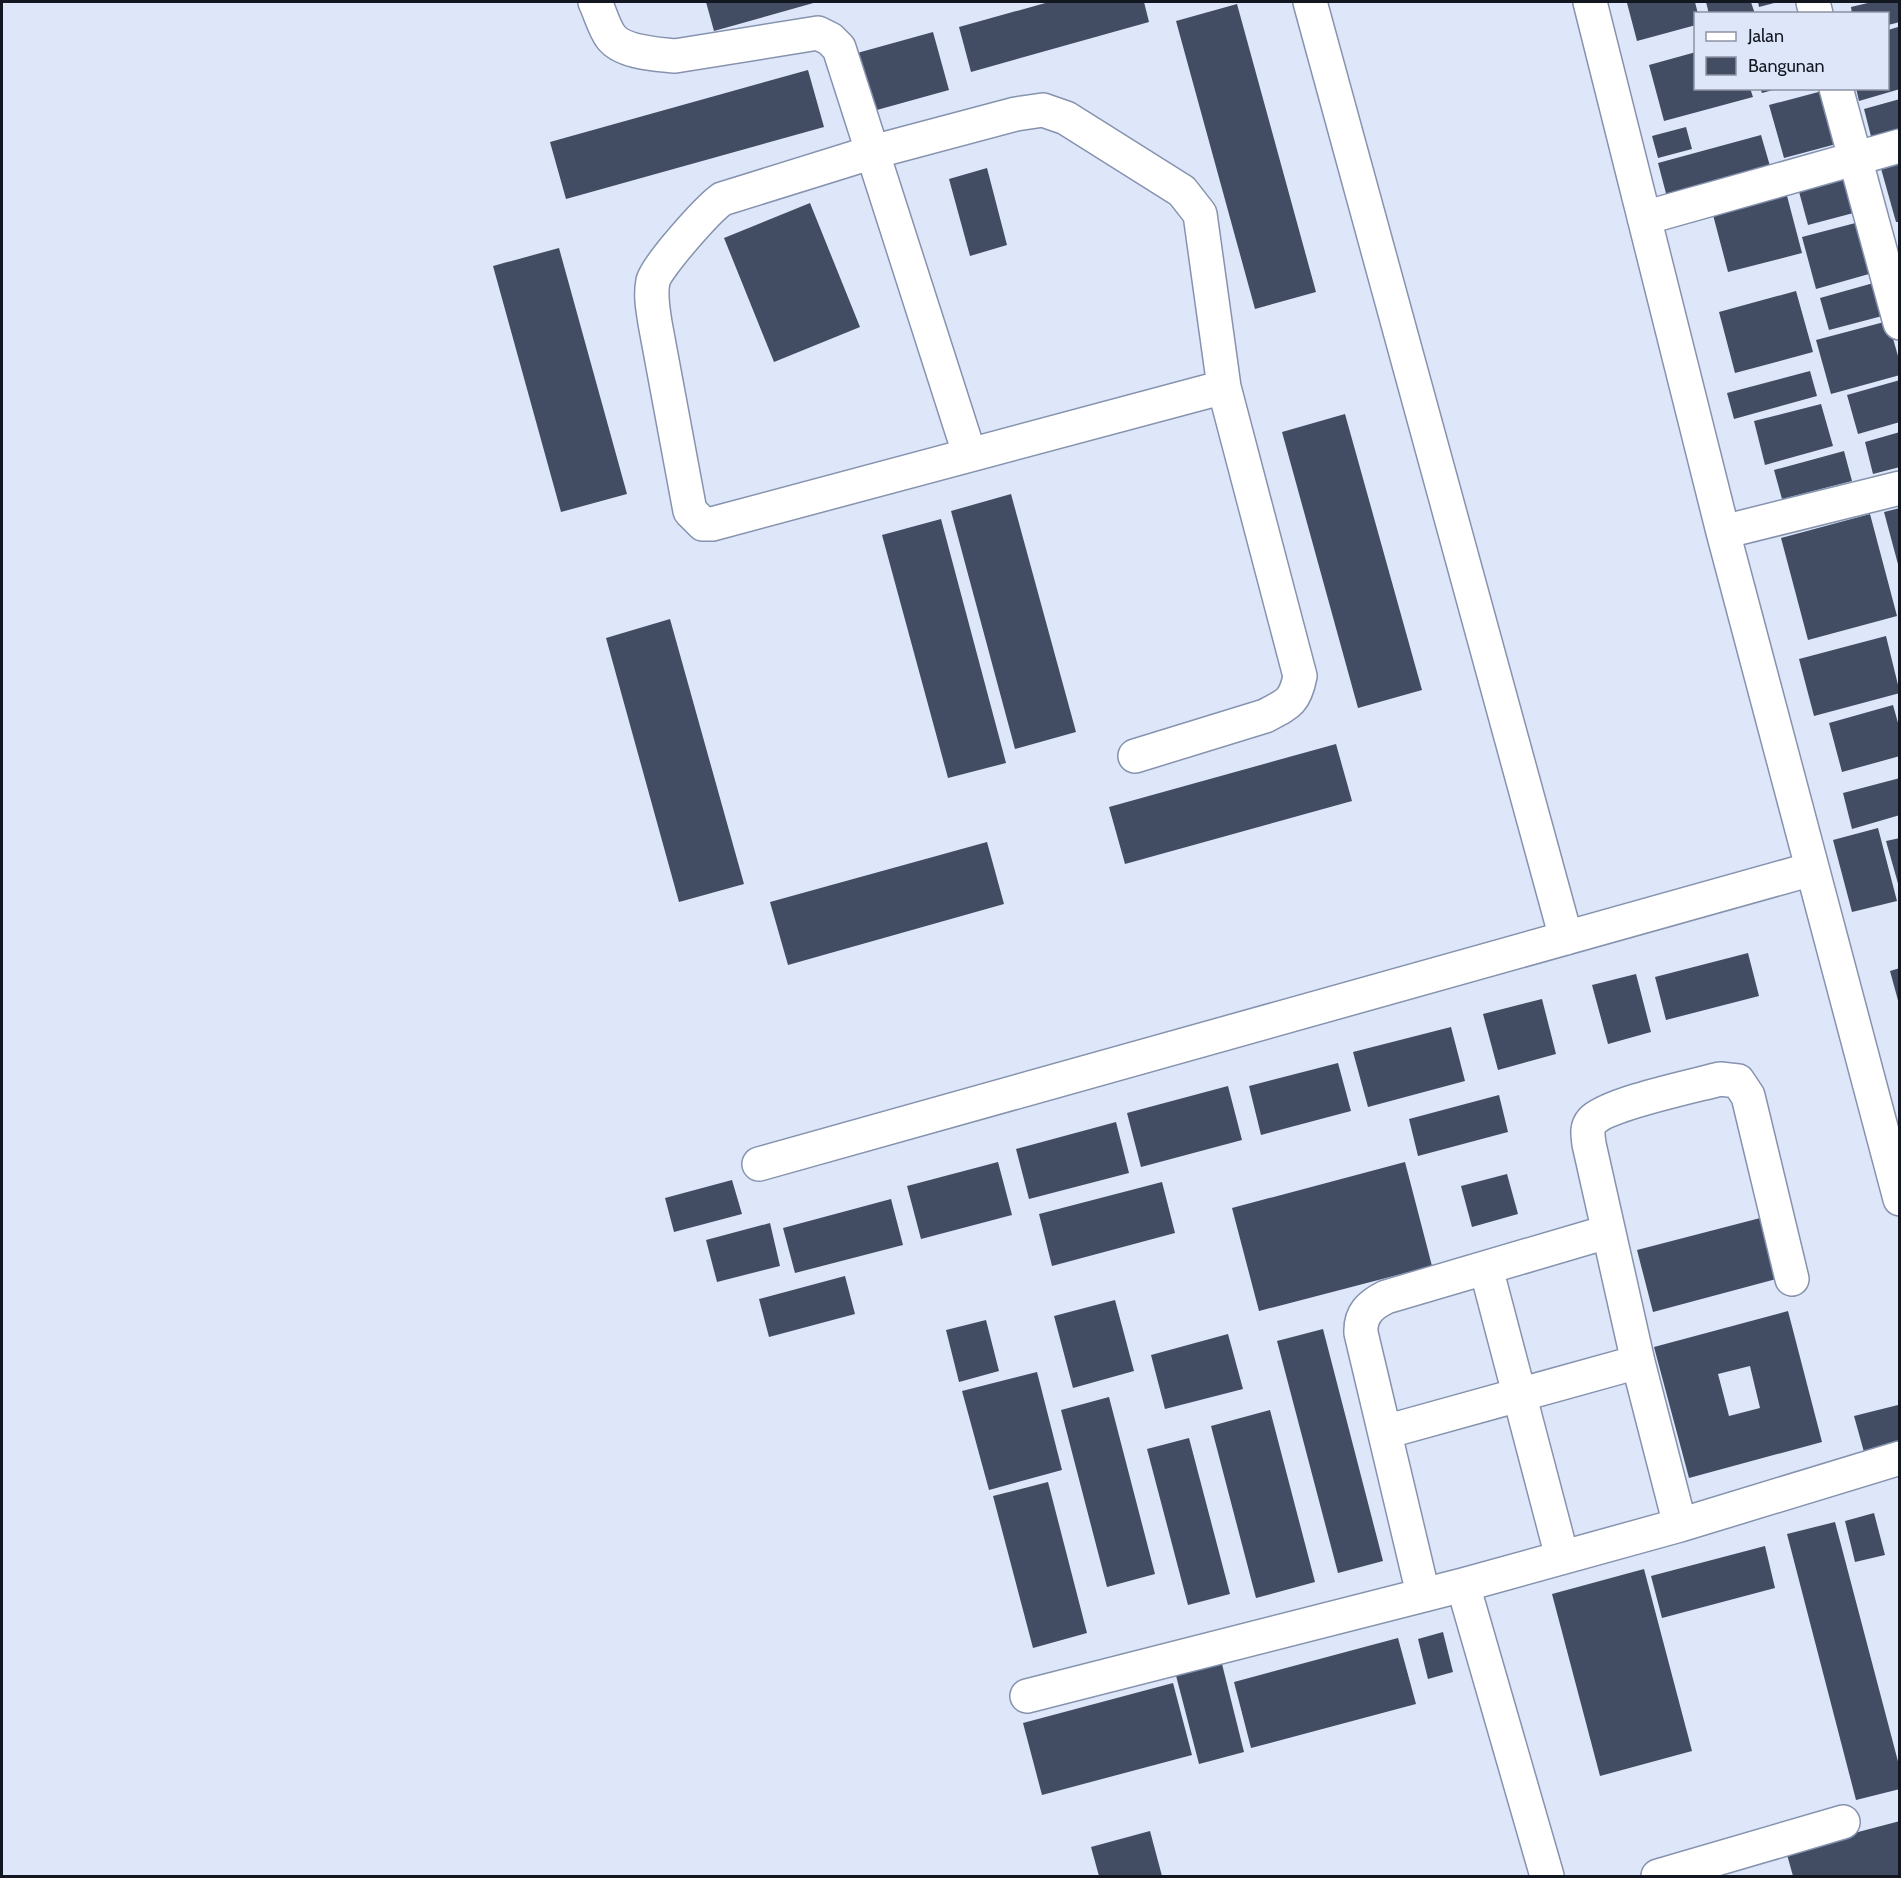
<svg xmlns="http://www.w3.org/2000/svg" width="1901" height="1878" font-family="Cabin,sans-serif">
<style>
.building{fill:#424c63;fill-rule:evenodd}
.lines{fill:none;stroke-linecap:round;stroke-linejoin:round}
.minor-casing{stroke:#8693af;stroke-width:36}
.minor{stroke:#fff;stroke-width:33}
</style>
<rect width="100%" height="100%" fill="#dee6f9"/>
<path class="building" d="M706,2H817L714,31Z
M1049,2H1144L1149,22L971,72L959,27Z
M1695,2L1698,14H1696V25L1637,41L1627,3Z
M1706,2H1751L1755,14H1709Z
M1758,2H1778L1759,7Z
M1872,2H1900V22L1888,25V14H1852L1851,7Z
M1237,4L1316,292L1255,309L1176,21Z
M1898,27L1900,89L1859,101L1856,88H1888V30Z
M933,32L949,90L866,113L850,55Z
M1696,52V88H1750L1753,97L1664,121L1649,65Z
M808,70L824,127L566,199L550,142Z
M1760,88H1777V89L1762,93Z
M1826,90L1840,143L1784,158L1769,105Z
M1900,99V141L1874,148L1864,109Z
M1686,127L1692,149L1658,158L1652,136Z
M1761,135L1772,173L1668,201L1658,163Z
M1900,160V222H1896L1880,165Z
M987,168L1007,245L970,256L949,179Z
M1851,174L1861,211L1808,225L1798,188Z
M1786,192L1802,253L1728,272L1712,211Z
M810,203L860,327L774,362L724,238Z
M1863,221L1876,272L1816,289L1802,237Z
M559,248L627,494L561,512L493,266Z
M1877,282L1886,315L1829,330L1820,298Z
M1796,291L1813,352L1735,373L1719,312Z
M1888,321L1900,363V375L1831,394L1816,340Z
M1810,371L1817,396L1734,419L1727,393Z
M1900,380V422L1858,434L1847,395Z
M1821,404L1833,446L1765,465L1754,421Z
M1345,414L1422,690L1358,708L1282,432Z
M1900,432V467L1873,474L1865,442Z
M1844,451L1852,481L1782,499L1774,470Z
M1011,494L1076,732L1015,749L951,511Z
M1900,508V568H1899L1884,512Z
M1870,514L1897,616L1808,640L1781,538Z
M941,519L1006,763L948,778L882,535Z
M670,619L744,884L679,902L606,638Z
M1886,636L1900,693L1814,716L1799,659Z
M1893,705L1900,730V756L1842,772L1829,723Z
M1336,744L1352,801L1125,864L1109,807Z
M1900,778V815L1852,829L1843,793Z
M1878,828L1897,901L1852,912L1833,840Z
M1900,838V887H1899L1886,841Z
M987,842L1004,904L788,965L770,902Z
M1748,953L1759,996L1666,1020L1655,977Z
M1900,968V1004H1899L1890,971Z
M1636,974L1651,1032L1608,1044L1592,985Z
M1542,999L1556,1054L1498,1070L1483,1014Z
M1451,1027L1465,1081L1368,1107L1353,1052Z
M1338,1063L1351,1111L1261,1135L1249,1086Z
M1228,1086L1242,1140L1141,1167L1127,1113Z
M1499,1095L1508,1132L1418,1156L1409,1119Z
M1116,1122L1129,1173L1029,1199L1016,1149Z
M998,1162L1012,1215L921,1239L907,1186Z
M1405,1162L1432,1266L1259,1311L1232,1208Z
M1507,1174L1518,1214L1472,1227L1461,1186Z
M732,1180L742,1214L674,1232L665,1198Z
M1162,1182L1175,1233L1052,1266L1039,1214Z
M891,1199L903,1245L795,1273L783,1228Z
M1768,1216L1784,1277L1653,1312L1637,1250Z
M770,1223L780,1266L717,1282L706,1240Z
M845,1276L855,1314L769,1337L759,1299Z
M1115,1300L1134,1371L1073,1388L1054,1316Z
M1788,1311L1822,1442L1689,1478L1654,1347ZM1750,1366L1760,1408L1729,1416L1718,1374Z
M986,1320L999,1371L959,1382L946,1330Z
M1323,1329L1383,1561L1338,1573L1277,1341Z
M1228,1334L1243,1389L1165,1409L1151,1355Z
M1037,1372L1062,1470L989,1490L962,1391Z
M1109,1397L1155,1574L1107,1587L1061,1410Z
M1898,1405L1900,1443L1864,1452L1854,1416Z
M1270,1410L1315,1582L1256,1598L1211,1426Z
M1189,1438L1230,1594L1188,1605L1147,1449Z
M1048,1482L1087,1633L1033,1648L993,1496Z
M1874,1513L1885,1555L1855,1562L1845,1521Z
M1835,1522L1900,1769V1789L1856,1800L1787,1534Z
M1765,1546L1775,1588L1662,1618L1651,1576Z
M1644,1569L1692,1751L1600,1776L1552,1594Z
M1443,1632L1453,1672L1428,1679L1418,1639Z
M1398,1638L1416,1704L1251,1748L1234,1682Z
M1219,1652L1244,1752L1199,1764L1173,1664Z
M1173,1683L1192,1755L1042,1795L1023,1723Z
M1900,1821V1876H1793L1786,1851Z
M1150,1831L1162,1876H1099L1091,1847Z"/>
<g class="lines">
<g class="minor-casing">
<path id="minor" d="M595,2C600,12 604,28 611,37C623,53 657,54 675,56L818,33L830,39L839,48L969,453
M1310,2L1566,938
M1590,2L1723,532L1900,1199
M1813,2L1816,14
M1836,88L1900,323
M1644,218L1900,146
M1723,532L1900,488
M1135,756L1265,716C1288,704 1295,702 1300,676L1224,387L1200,214L1182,191L1066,118L1043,110L1016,114L873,152L722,199C707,210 657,266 653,281C650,296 653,309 655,323L690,511L703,524H712L1224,387
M759,1164L1812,869
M1486,1268L1562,1557
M1385,1432L1638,1362
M1680,1525L1638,1362L1589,1144C1588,1135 1586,1128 1592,1121C1607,1104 1694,1086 1720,1079L1738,1081L1748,1096L1792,1279
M1463,1585L1547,1876
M1423,1594L1361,1333C1360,1314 1370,1305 1386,1297L1607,1232
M1027,1696L1463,1585L1680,1525L1900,1458
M1658,1876L1843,1822"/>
</g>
<use href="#minor" class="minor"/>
</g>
<rect width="1901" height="1878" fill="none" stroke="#131722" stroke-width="6"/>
<rect x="1694" y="12" width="195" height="78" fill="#dee6f9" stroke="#8d93a3" stroke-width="1.5"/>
<rect x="1706" y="32" width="30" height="9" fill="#ffffff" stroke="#8d93a3" stroke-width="1.5"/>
<text x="1748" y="42" font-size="18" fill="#131722">Jalan</text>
<rect x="1706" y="57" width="30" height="18" fill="#424c63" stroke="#8d93a3" stroke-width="1.5"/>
<text x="1748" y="72" font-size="18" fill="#131722">Bangunan</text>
</svg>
